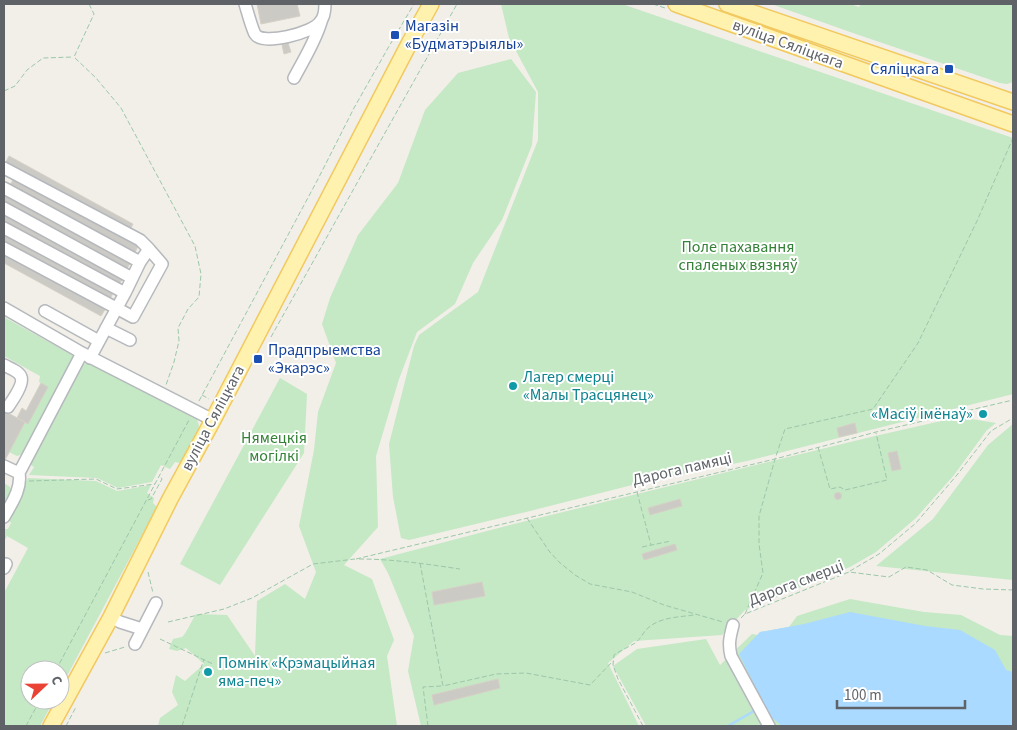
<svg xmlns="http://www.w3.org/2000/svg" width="1017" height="730" font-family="'Source Sans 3',sans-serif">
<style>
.green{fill:#c5e8c5}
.water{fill:#aadaff}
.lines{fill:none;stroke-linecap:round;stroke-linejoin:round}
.stream{stroke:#aadaff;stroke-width:2.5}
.building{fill:#cccac5;stroke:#d6d1c6}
.minor-casing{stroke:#b5b8bc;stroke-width:14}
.major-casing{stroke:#f2c960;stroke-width:18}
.path{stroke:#9cc7a9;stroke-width:1;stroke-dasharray:5 2.5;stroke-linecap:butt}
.minor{stroke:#fff;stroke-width:11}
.major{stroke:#fff2af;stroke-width:15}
.transit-dot{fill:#1a4fb4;stroke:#fff;stroke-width:2}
.culture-dot{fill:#0f9aa8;stroke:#fff;stroke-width:2}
.labels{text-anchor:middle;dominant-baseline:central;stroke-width:4;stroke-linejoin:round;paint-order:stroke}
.transit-label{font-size:16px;fill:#164399;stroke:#fff;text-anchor:start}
.street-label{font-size:16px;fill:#5f6368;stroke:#fff}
.park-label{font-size:16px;fill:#348238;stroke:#fff}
.culture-label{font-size:16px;fill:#0d838f;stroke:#fff;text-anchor:start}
</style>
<rect width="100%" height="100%" fill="#f1efe8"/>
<path class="green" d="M501,4H622L1013,138V394L747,461L640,483L526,512L409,540L401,538L393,497L389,444L414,346L419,335L478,292L538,140V92L509,38Z
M771,4H850L859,7L861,4H1013V82L1007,84L1000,83L853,33Z
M511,59L536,92L532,145L502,220L473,263L455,304L417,332L399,379L376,456L378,527L344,565L372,579L394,640L387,656L397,726H158L160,718L178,705L172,692L176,675L185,681L204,664L186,648L177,651L169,649L173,639C176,638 179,638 182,637C186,634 192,620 196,614L227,615L255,656L257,601L285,584L305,599L316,572L299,526L314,450L318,412L336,363L322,324L330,298L358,235L398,183L425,110L458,73Z
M4,317L74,356L73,359L23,454L17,456L9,452L25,422L28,424L48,387L39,382L40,376L4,356Z
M86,363H89L197,419L199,426L198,431L180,463L175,462L170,469L161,465L152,482L118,488L97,478L29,475L34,467L31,465L30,462L82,365Z
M280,378L307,394L304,453L220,585L180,564Z
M959,417L996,423L987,430L954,475L916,518L876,552L850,567L745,610L722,635L634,641L608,663L639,726H421L408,671L414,636L388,573L380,559L518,523L875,436Z
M1013,424V580L876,566L933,519L988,445Z
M28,478L96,481L117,491L151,485L147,493L154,498L153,503L157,507L60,689V670H30V700H54L40,726H4V593L28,548L7,536L4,542V529H8L11,523L8,518V515Z
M4,483L10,487L12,491L4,509Z
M850,599L924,612L961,615L1000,635L1013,636V726H646L613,666L637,649L706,639L720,665L752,634L758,635L760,632L789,627L797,616Z"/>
<path class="water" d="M850,612L925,626L960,630L995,650L1006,670L1013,672V726H782L769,715L739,654L760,632L804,624Z"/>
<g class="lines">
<path class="stream" d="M728,726L754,711"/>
</g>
<path class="building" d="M257,4H297L300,16L261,24Z
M288,43L291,52L284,54L282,45Z
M9,156L133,224L129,232L5,164Z
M14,178L138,246L134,255L9,187Z
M4,194L131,262L126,270L4,203Z
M4,211L123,278L118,286L4,222Z
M4,234L113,293L109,301L4,244Z
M4,252L106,308L101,316L4,263Z
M41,383L48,387L28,424L17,418L22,408L26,411Z
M4,411L25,422L4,462Z
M855,423L857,433L839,437L837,428Z
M897,451L901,469L892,471L888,453Z
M834.5 496a3.5 3.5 0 1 1 7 0a3.5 3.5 0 1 1-7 0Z
M680,499L682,506L650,515L648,508Z
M675,544L677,550L644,560L642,554Z
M482,582L485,596L434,605L432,592Z
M498,679L500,688L434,705L432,695Z"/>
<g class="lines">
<g class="minor-casing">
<path id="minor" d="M245,4C247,10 252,29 255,34C262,46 313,33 320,22C324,18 325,9 325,4
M294,78C304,59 315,42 321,22
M4,169V168L140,240L149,249L140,262L125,293L90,358
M4,188L140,262
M4,208L132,278
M4,228L125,293
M4,248L133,317L162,264L149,249
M4,308L82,353
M45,311L99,341
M106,328L130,340
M4,365C9,368 19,371 21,377C24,384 12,401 8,407
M4,466L19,473
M4,517C11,504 22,489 19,473L82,353L213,420
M4,568L6,564
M111,617L120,622L142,629
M733,625C730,637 728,643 731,656L769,726
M135,644L156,603"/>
</g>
<g class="major-casing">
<path id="major" d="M676,4L1013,124
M727,4L1013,102
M51,726L111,617L170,499L213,420L410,42L431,4"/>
</g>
<path class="path" d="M89,4L94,14L74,57L96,78L121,108L195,246L201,274L199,297L188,309L178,328L179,341L174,362L166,385
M653,4L665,8
M4,91L15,86L27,70L43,58L73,57
M271,337L457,4
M202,395L209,399
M199,401L318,179L354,108L388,48L414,4
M818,447L830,489L840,487L845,490L887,480L876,433
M29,481L96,479L117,489L155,484
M637,492L651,545
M148,500L151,499L162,479L160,476
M527,518L549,551L559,562L575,575L590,584L632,592L664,605L723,622
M642,547L671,541
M356,559L775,459L876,432L1013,400
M359,559C393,559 426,564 460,569
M420,563L443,686L496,674L526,673L590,685L613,661
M850,571L879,554L916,523L957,475L991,431L1013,418
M148,572L153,593
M745,614L763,573L759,544V516L775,459L785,429L873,409L918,343L977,221L1013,138
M741,618L745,614L849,572L889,577L906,567L927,570L952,585L983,589L1013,590
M168,622L224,609L252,598L313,564L355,559
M160,639L213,664
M105,653L125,647
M56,670L189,420
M26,726L40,700
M66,726L76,707
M182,726L204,659
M428,726L423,687L442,686
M643,726L618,679L613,665L614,655C621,650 629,647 635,643C641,639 643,632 648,628C660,617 680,617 694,615"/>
<use href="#minor" class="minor"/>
<use href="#major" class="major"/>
</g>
<g class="transit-dot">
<rect x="390" y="30" width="10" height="10" rx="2.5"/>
<rect x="944" y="64" width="10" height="10" rx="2.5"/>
<rect x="253" y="354" width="10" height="10" rx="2.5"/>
</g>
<g class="culture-dot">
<circle cx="513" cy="386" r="5"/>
<circle cx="983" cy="414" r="5"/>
<circle cx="208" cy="672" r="5"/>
</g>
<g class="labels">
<g class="transit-label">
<text x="405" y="26">Магазін<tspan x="405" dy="18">«Будматэрыялы»</tspan></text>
<text x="939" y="69" text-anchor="end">Сяліцкага</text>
<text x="268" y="350">Прадпрыемства<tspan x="268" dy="18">«Экарэс»</tspan></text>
</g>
<g class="street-label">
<text transform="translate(788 44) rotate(20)">вуліца Сяліцкага</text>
<text transform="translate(213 418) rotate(-62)">вуліца Сяліцкага</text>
<text transform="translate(682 469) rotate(-13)">Дарога памяці</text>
<text transform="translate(796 583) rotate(-21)">Дарога смерці</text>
</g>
<g class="park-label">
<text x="738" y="247">Поле пахавання<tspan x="738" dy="18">спаленых вязняў</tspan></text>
<text x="274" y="438">Нямецкія<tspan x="274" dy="18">могілкі</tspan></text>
</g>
<g class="culture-label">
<text x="523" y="377">Лагер смерці<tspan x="523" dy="18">«Малы Трасцянец»</tspan></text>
<text x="973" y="414" text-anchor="end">«Масіў імёнаў»</text>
<text x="218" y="663">Помнік «Крэмацыйная<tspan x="218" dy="18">яма-печ»</tspan></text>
</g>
</g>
<rect width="1017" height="730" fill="none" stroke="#5f6368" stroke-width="10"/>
<g transform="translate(45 685) rotate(68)"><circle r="24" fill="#ffffff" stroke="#bfc1c3"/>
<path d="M0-4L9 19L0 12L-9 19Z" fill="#ea4335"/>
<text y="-8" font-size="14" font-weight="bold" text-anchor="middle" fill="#5f6368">С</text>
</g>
<path d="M837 700v8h128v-8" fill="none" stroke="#5f6368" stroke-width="2.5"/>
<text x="844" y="700" font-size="15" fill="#5f6368" stroke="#ffffff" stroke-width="4" paint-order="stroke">100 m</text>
</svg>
